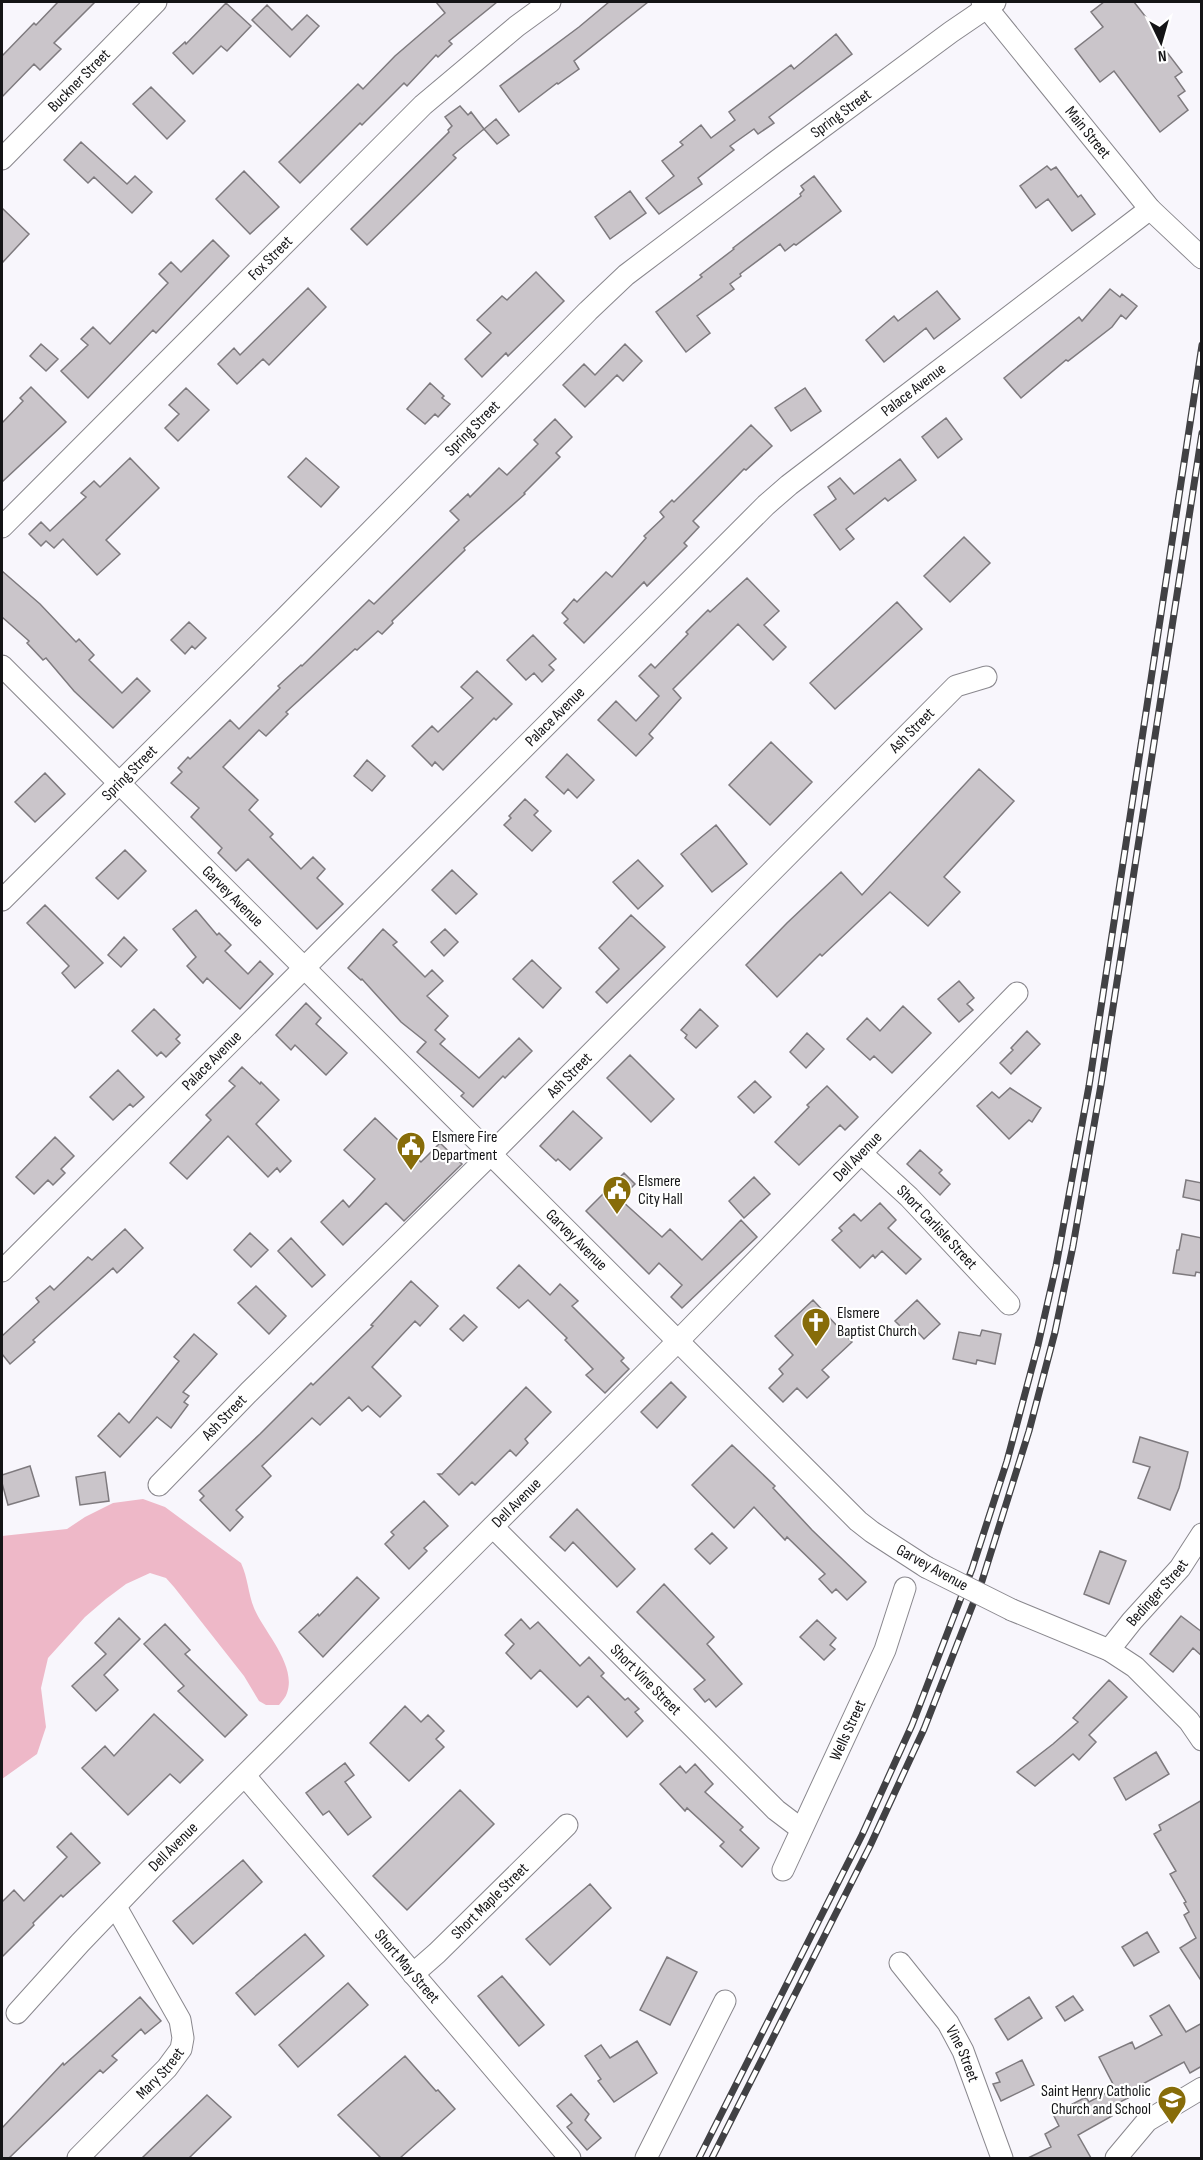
<svg xmlns="http://www.w3.org/2000/svg" width="1203" height="2160" font-family="'Sofia Sans Condensed',sans-serif">
<style>
.green{fill:#eeb8c8}
.building{fill:#cac5ca;stroke:#7e7a7e;stroke-width:1.5}
.lines{fill:none;stroke-linecap:round;stroke-linejoin:round}
.minor-casing{stroke:#89878d;stroke-width:23}
.minor{stroke:#fff;stroke-width:21}
.rail-casing{stroke:#414144;stroke-width:7}
.rail{stroke:#fff;stroke-width:4.5;stroke-dasharray:14;stroke-linecap:butt}
.minor-bridge-casing{stroke:#89878d;stroke-width:23;stroke-linecap:butt}
.minor-bridge{stroke:#fff;stroke-width:21}
.labels{text-anchor:middle;dominant-baseline:central;stroke-width:4.5;stroke-linejoin:round;paint-order:stroke}
.street-label{font-size:16px;fill:#141416;stroke:#fff}
.poi-label{font-size:16px;fill:#141416;stroke:#fff;text-anchor:start}
</style>
<rect width="100%" height="100%" fill="#f8f6fc"/>
<path class="green" d="M143,1499L165,1507L241,1563C248,1578 248,1593 254,1608C264,1632 297,1665 287,1693C286,1697 282,1701 279,1705H266L259,1701L244,1676L174,1587L166,1578L150,1573L126,1584L106,1599L85,1617L48,1658L41,1688L46,1727L37,1754L2,1779V1536L67,1529L85,1517L113,1503Z"/>
<path class="building" d="M58,2H95L54,43L61,49L40,70L34,64L2,97V56L34,23L36,25Z
M436,2H497L449,41L452,44L438,57L436,55L407,86L404,83L362,125L360,123L300,183L279,162L358,84L363,89L395,56L445,13Z
M609,2H648L574,61L579,69L558,84L557,83L519,112L500,86L579,27Z
M1104,2H1134L1160,35L1156,38L1182,72L1175,77L1185,91L1178,96L1188,110L1160,132L1114,71L1100,82L1075,49L1103,27L1091,12Z
M226,3L251,26L227,51L221,46L193,74L173,53L185,42L186,44Z
M267,5L292,30L307,15L319,26L290,57L252,20Z
M836,34L852,54L769,117L774,123L758,134L754,129L730,146L734,150L698,178L702,184L659,214L646,198L674,176L662,161L683,145L680,142L701,125L711,138L735,120L729,112L791,65L794,69Z
M151,87L185,121L167,139L133,104Z
M460,106L468,115L471,112L484,129L453,155L456,158L367,245L351,229L449,132L448,130L452,126L445,117Z
M496,119L509,135L497,144L484,129Z
M81,142L127,184L135,176L152,192L132,213L94,177L88,183L64,160Z
M1047,166L1051,170L1056,167L1078,197L1081,195L1095,214L1072,231L1048,199L1036,208L1020,186Z
M244,171L279,207L250,234L216,199Z
M814,176L841,211L796,245L794,244L785,251L780,244L740,274L741,276L730,284L734,289L697,316L710,333L686,352L656,312L702,277L700,275L734,249L733,248L801,196L800,194L804,190L801,186Z
M630,191L646,213L610,239L595,217Z
M2,208L29,234L2,263Z
M213,240L229,256L156,333L153,330L88,398L61,371L88,345L81,339L93,327L110,344L168,283L159,274L171,262L181,272Z
M536,272L564,301L508,356L506,353L482,377L465,359L491,333L477,320L502,296L507,300Z
M308,288L326,307L269,365L263,359L237,384L218,364L234,348L240,355Z
M1110,289L1120,297L1122,294L1137,306L1126,319L1121,315L1112,327L1068,361L1066,360L1021,398L1004,378L1079,317L1082,321Z
M937,291L960,319L934,339L926,328L884,362L866,340L894,316L898,321Z
M41,344L58,359L46,371L30,356Z
M625,344L642,361L623,381L617,375L585,407L563,385L584,364L595,375Z
M430,383L444,396L442,398L450,404L438,417L435,414L425,424L407,409Z
M31,387L66,422L2,482V423L23,401L20,398Z
M186,388L209,410L178,441L165,428L179,414L169,405Z
M805,388L821,411L791,431L775,408Z
M946,418L962,439L938,458L922,437Z
M555,419L572,437L556,453L560,457L524,493L525,494L464,548L465,550L392,621L393,623L382,634L378,631L357,650L355,649L286,712L288,714L266,736L259,730L223,767L258,800L249,810L273,834L270,837L301,869L313,857L325,869L317,878L343,904L317,929L248,859L236,871L218,853L222,848L191,817L199,808L171,783L182,772L178,768L188,757L190,759L230,720L239,729L280,688L278,686L301,665L302,666L369,600L374,604L459,520L450,511L468,494L470,497L499,468L507,475L538,444L534,440Z
M751,425L772,446L746,470L744,469L693,521L699,527L684,543L687,546L647,586L644,582L584,643L564,623L568,619L562,613L574,599L577,602L606,572L612,577L646,538L644,536L664,517L660,512L672,500L674,502Z
M130,458L159,488L106,540L120,554L97,575L63,539L54,548L46,541L41,546L29,534L41,522L50,531L86,497L81,493L94,481L100,487Z
M306,458L339,487L321,507L288,477Z
M900,459L916,480L888,501L885,498L846,529L854,539L840,550L814,515L836,499L828,487L840,478L854,494Z
M964,537L990,563L950,602L924,576Z
M2,571L40,604L76,642L79,639L94,655L89,660L122,693L137,678L150,691L113,728L74,691L46,658L43,660L27,643L29,641L2,617Z
M747,578L779,611L764,625L786,647L773,660L738,624L673,689L681,698L649,734L653,738L636,756L598,720L616,701L636,721L659,696L639,676L651,664L655,668L688,634L686,632L708,610L710,612Z
M897,602L922,629L835,709L810,683Z
M189,622L206,638L195,649L192,646L185,654L171,640Z
M533,635L556,659L549,665L554,670L542,682L534,673L526,680L507,660Z
M477,671L512,704L496,720L494,718L443,770L435,762L432,766L412,746L432,726L438,732L473,698L461,687Z
M771,742L812,782L770,825L729,785Z
M567,754L594,780L577,798L568,789L564,794L546,777Z
M367,760L385,776L372,791L354,776Z
M979,769L1014,801L944,877L960,892L928,926L890,892L822,956L820,954L777,997L746,965L787,923L841,872L862,895Z
M45,773L65,794L35,822L15,802Z
M525,799L538,811L534,815L551,831L532,851L504,825L511,818L509,816Z
M716,825L747,864L712,892L681,854Z
M125,850L146,871L118,899L96,878Z
M638,860L663,886L638,909L613,882Z
M452,870L477,894L456,914L432,890Z
M45,905L103,963L75,988L62,973L69,966L27,923Z
M196,910L217,935L219,933L231,945L225,951L248,974L260,961L273,974L240,1009L207,978L203,983L187,966L196,957L173,929Z
M631,915L665,947L607,1003L596,992L619,969L599,948Z
M383,929L397,942L393,945L425,977L432,970L443,981L427,996L448,1016L435,1030L445,1039L440,1044L479,1078L519,1038L532,1051L505,1078L503,1076L473,1107L461,1096L464,1093L417,1052L426,1042L401,1022L362,979L361,980L348,968Z
M445,929L458,942L444,956L431,942Z
M124,937L137,950L121,967L108,955Z
M532,960L561,988L543,1008L513,979Z
M959,981L974,998L967,1004L973,1010L959,1022L938,999Z
M306,1003L321,1018L316,1024L347,1053L326,1075L295,1045L291,1050L276,1035Z
M903,1006L931,1033L892,1073L874,1056L870,1060L847,1039L867,1018L880,1031Z
M154,1009L180,1035L176,1039L180,1043L166,1057L161,1052L157,1056L132,1031Z
M700,1009L718,1026L696,1048L685,1038L687,1035L681,1030Z
M1027,1031L1040,1044L1011,1074L1000,1063L1013,1050L1011,1048Z
M807,1033L824,1049L806,1068L790,1052Z
M630,1055L674,1099L651,1122L607,1078Z
M242,1067L260,1084L261,1082L279,1100L256,1124L291,1161L280,1172L277,1168L268,1177L228,1136L187,1179L170,1163L211,1120L206,1115L235,1086L229,1081Z
M118,1070L144,1097L133,1107L130,1104L113,1120L90,1097Z
M755,1081L771,1097L754,1113L738,1097Z
M827,1086L858,1117L845,1130L840,1125L799,1165L775,1142L809,1107L807,1105Z
M1010,1088L1041,1108L1032,1122L1029,1120L1009,1139L977,1106L992,1092L999,1098Z
M573,1111L602,1138L570,1170L558,1159L556,1161L540,1146Z
M375,1118L421,1162L440,1143L462,1164L404,1221L386,1203L343,1245L321,1222L343,1200L349,1207L375,1179L344,1150Z
M55,1137L74,1156L61,1169L65,1173L53,1185L48,1180L34,1194L16,1177Z
M920,1150L942,1170L939,1173L950,1184L940,1195L907,1164Z
M624,1173L635,1184L628,1191L630,1193L622,1201L662,1237L670,1229L702,1260L741,1220L757,1237L682,1308L671,1297L682,1285L659,1263L649,1274L586,1211Z
M754,1177L770,1194L744,1218L729,1201Z
M1186,1180L1202,1183V1201L1183,1197Z
M880,1203L896,1220L888,1228L921,1259L906,1274L882,1251L875,1258L873,1255L860,1268L832,1240L842,1231L839,1228L854,1214L861,1221Z
M125,1229L143,1248L117,1273L113,1268L33,1340L35,1342L10,1364L2,1354V1336L39,1302L36,1298L50,1286L54,1290L88,1257L92,1260Z
M250,1233L268,1250L251,1267L234,1250Z
M1182,1234L1202,1238V1273L1196,1272L1195,1276L1173,1273L1177,1250H1179Z
M291,1238L325,1275L312,1287L278,1251Z
M519,1265L550,1295L560,1284L578,1301L572,1306L624,1358L621,1361L629,1369L605,1393L586,1375L593,1369L565,1340L567,1338L528,1300L519,1308L497,1288Z
M411,1281L438,1306L420,1326L415,1321L372,1367L401,1396L380,1417L368,1406L362,1411L349,1397L320,1425L312,1418L262,1466L271,1476L236,1510L243,1517L230,1531L200,1500L204,1496L199,1491L260,1434L311,1383L313,1385L373,1326L371,1325Z
M256,1286L286,1316L269,1334L238,1303Z
M813,1300L852,1342L822,1370L829,1377L807,1398L797,1388L783,1402L769,1388L783,1374L779,1369L793,1355L775,1336Z
M917,1300L940,1324L924,1339L913,1327L907,1333L895,1321Z
M464,1315L477,1327L463,1341L450,1329Z
M982,1330L1001,1334L995,1364L977,1360L976,1364L953,1359L959,1332L980,1336Z
M194,1334L217,1354L183,1392L189,1396L184,1402L188,1405L171,1428L157,1417L120,1457L98,1436L119,1413L129,1423L179,1361L174,1357Z
M671,1382L686,1397L657,1428L641,1412Z
M526,1387L551,1412L525,1439L528,1443L516,1456L510,1450L475,1485L472,1482L459,1495L438,1474H442Z
M1140,1437L1188,1452L1179,1488L1170,1510L1138,1498L1150,1467L1133,1462Z
M732,1445L775,1486L773,1488L812,1530L866,1582L847,1600L836,1589L832,1593L819,1579L825,1574L787,1537L785,1540L754,1507L734,1528L692,1485Z
M30,1466L39,1496L8,1505L2,1483V1475Z
M105,1472L109,1501L80,1505L76,1477Z
M424,1501L448,1526L424,1548L427,1551L409,1569L385,1544L394,1535L391,1532Z
M577,1509L635,1569L617,1587L573,1542L565,1551L550,1537Z
M712,1533L727,1548L710,1564L695,1549Z
M1100,1551L1126,1561L1109,1604L1084,1594Z
M357,1577L379,1598L323,1657L299,1632L318,1614L319,1616Z
M664,1584L714,1637L707,1644L742,1684L716,1707L709,1699L705,1702L694,1689L705,1680L637,1612Z
M1181,1616L1202,1632V1656L1193,1648L1173,1672L1150,1654Z
M119,1618L140,1639L104,1675L118,1690L96,1711L72,1686L106,1654L95,1643Z
M521,1619L530,1629L538,1622L580,1666L589,1657L604,1673L601,1676L625,1700L628,1698L639,1709L635,1712L643,1721L627,1737L588,1696L577,1707L540,1670L531,1679L506,1653L514,1644L505,1635Z
M817,1620L836,1638L830,1645L835,1649L824,1660L800,1637Z
M165,1624L190,1650L185,1654L247,1715L225,1737L178,1691L184,1686L144,1644Z
M1109,1680L1127,1697L1089,1735L1096,1742L1079,1760L1073,1754L1035,1786L1017,1772L1053,1744L1078,1722L1073,1718Z
M405,1706L421,1722L428,1715L444,1731L436,1739L444,1747L409,1781L370,1743Z
M154,1714L203,1760L180,1783L170,1774L128,1815L82,1768L105,1746L114,1756Z
M1156,1752L1169,1774L1126,1800L1114,1778Z
M345,1763L354,1775L345,1782L371,1817L348,1835L329,1811L323,1815L306,1793Z
M695,1764L713,1784L705,1792L743,1827L740,1830L759,1848L742,1867L720,1846L724,1842L687,1808L685,1811L660,1784L680,1766L686,1773Z
M460,1790L494,1824L407,1910L373,1876Z
M1202,1800V1982L1180,1948L1196,1938L1184,1915L1189,1912L1184,1903L1186,1902L1170,1874L1176,1871L1154,1834L1161,1830L1159,1825Z
M71,1833L100,1863L63,1897L61,1895L33,1923L34,1925L2,1957V1902L14,1890L24,1901L67,1857L57,1847Z
M243,1860L262,1882L193,1944L173,1921Z
M590,1884L611,1908L550,1965L526,1939Z
M1147,1932L1159,1952L1134,1966L1122,1947Z
M305,1934L324,1956L255,2015L236,1993Z
M667,1957L697,1972L670,2025L640,2010Z
M502,1976L544,2025L519,2046L478,1996Z
M348,1983L368,2005L298,2067L279,2045Z
M1073,1996L1083,2010L1065,2021L1056,2007Z
M140,1997L161,2021L145,2034L141,2029L112,2056L117,2060L103,2073L100,2070L9,2158H2V2128L63,2063L64,2065Z
M1029,1997L1042,2018L1008,2040L995,2019Z
M1169,2005L1186,2032L1202,2023V2066L1190,2073L1184,2062L1133,2089L1136,2094L1108,2108L1112,2116L1078,2135L1091,2158H1028L1051,2147L1045,2134L1059,2126L1053,2114L1086,2097L1089,2102L1115,2088L1099,2057L1132,2042L1135,2049L1162,2035L1150,2016Z
M637,2041L657,2073L614,2102L598,2081L601,2079L585,2056L601,2045L610,2058Z
M405,2056L436,2091L438,2090L455,2109L400,2158H381L338,2115Z
M1022,2060L1034,2085L1001,2101L993,2084L1000,2082L996,2073Z
M571,2094L589,2114L585,2120L601,2138L587,2150L567,2127L572,2123L557,2106Z
M207,2095L231,2117L189,2158H142Z"/>
<g class="lines">
<g class="minor-casing">
<g id="minor">
<path id="s1" d="M982,2L1150,209L1202,258"/>
<path id="s2" d="M2,159L156,2"/>
<path id="s3" d="M2,527L423,105L517,26L550,2"/>
<path id="s4" d="M2,666L858,1521L872,1532L926,1567"/>
<path id="s5" d="M2,900L286,617L588,311L626,275L774,163L951,32L995,2"/>
<path id="s6" d="M862,1154L909,1197L1009,1304"/>
<path id="s7" d="M2,1271L766,505L789,485L1150,209"/>
<path id="s8" d="M159,1485L249,1392L491,1154L956,686L986,677"/>
<path id="s9" d="M493,1527L776,1810L801,1829"/>
<path d="M1012,1610L1109,1650L1135,1667L1189,1721L1202,1740"/>
<path id="s10" d="M1109,1650L1132,1621L1180,1568L1202,1534"/>
<path id="s11" d="M245,1776L570,2158"/>
<path id="s12" d="M783,1870L885,1650L905,1588"/>
<path id="s13" d="M900,1963L948,2023L963,2051L1002,2158"/>
<path id="s14" d="M413,1974L437,1953L567,1825"/>
<path id="s15" d="M17,2013L80,1943L150,1870L678,1341L1017,993"/>
<path id="s16" d="M78,2158L167,2068L181,2049L183,2038L180,2020L116,1907"/>
<path d="M646,2158L725,2001"/>
<path d="M1116,2158L1147,2121L1202,2088"/>
</g>
</g>
<use href="#minor" class="minor"/>
<g class="rail-casing">
<path id="rail" d="M699,2158L862,1835L912,1725L972,1569L1007,1461L1038,1345L1056,1266L1089,1086L1202,345
M712,2158L870,1846L924,1729L982,1581L1029,1431L1055,1332L1073,1246L1101,1085L1202,433"/>
</g>
<use href="#rail" class="rail"/>
<g class="minor-bridge-casing">
<path id="minor-bridge" d="M926,1567L1012,1610"/>
</g>
<use href="#minor-bridge" class="minor-bridge"/>
</g>
<defs>
<g id="civic-pin" transform="scale(1.5)"><path d="M0 17L-7.5 6A9.5 9.5 0 1 1 7.5 6Z" fill="#876c09" stroke="#fff"/><path d="M-.6-6.5H3V-4.5H.6V-3L4-1V1h2V6H-6V1h2V-1L-.6-3ZM-1.2 2.5V6h2.4V2.5Z" fill="#fff"/></g>
<g id="church-pin" transform="scale(1.5)"><path d="M0 17L-7.5 6A9.5 9.5 0 1 1 7.5 6Z" fill="#876c09" stroke="#fff"/><path d="M-1.2-6h2.4v3.5h3.3v2.4h-3.3V6h-2.4V-.1h-3.3v-2.4h3.3Z" fill="#fff"/></g>
<g id="school-pin" transform="scale(1.5)"><path d="M0 17L-7.5 6A9.5 9.5 0 1 1 7.5 6Z" fill="#876c09" stroke="#fff"/><path d="M0-5L7-2L0 1L-7-2ZM-4 1L0 2.5L4 1V4Q0 6-4 4Z" fill="#fff"/></g>
</defs>
<g fill-rule="evenodd">
<use href="#civic-pin" x="411" y="1146"/>
<use href="#civic-pin" x="617" y="1190"/>
<use href="#church-pin" x="816" y="1322"/>
<use href="#school-pin" x="1172" y="2100"/>
</g>
<g class="labels">
<g class="street-label">
<text stroke="none"><textPath href="#s2" startOffset="110">Buckner Street</textPath></text>
<text stroke="none"><textPath href="#s5" startOffset="1152">Spring Street</textPath></text>
<text stroke="none"><textPath href="#s1" startOffset="168">Main Street</textPath></text>
<text stroke="none"><textPath href="#s3" startOffset="380">Fox Street</textPath></text>
<text stroke="none"><textPath href="#s7" startOffset="1269">Palace Avenue</textPath></text>
<text stroke="none"><textPath href="#s5" startOffset="666">Spring Street</textPath></text>
<text stroke="none"><textPath href="#s7" startOffset="783">Palace Avenue</textPath></text>
<text stroke="none"><textPath href="#s8" startOffset="1066">Ash Street</textPath></text>
<text stroke="none"><textPath href="#s5" startOffset="180">Spring Street</textPath></text>
<text stroke="none"><textPath href="#s4" startOffset="326">Garvey Avenue</textPath></text>
<text stroke="none"><textPath href="#s7" startOffset="297">Palace Avenue</textPath></text>
<text stroke="none"><textPath href="#s8" startOffset="580">Ash Street</textPath></text>
<text stroke="none"><textPath href="#s15" startOffset="1200">Dell Avenue</textPath></text>
<text stroke="none"><textPath href="#s6" startOffset="105">Short Carlisle Street</textPath></text>
<text stroke="none"><textPath href="#s4" startOffset="812">Garvey Avenue</textPath></text>
<text stroke="none"><textPath href="#s8" startOffset="94">Ash Street</textPath></text>
<text stroke="none"><textPath href="#s15" startOffset="714">Dell Avenue</textPath></text>
<text transform="translate(932 1568) rotate(29)">Garvey Avenue</text>
<text stroke="none"><textPath href="#s10" startOffset="75">Bedinger Street</textPath></text>
<text stroke="none"><textPath href="#s9" startOffset="216">Short Vine Street</textPath></text>
<text stroke="none"><textPath href="#s12" startOffset="154">Wells Street</textPath></text>
<text stroke="none"><textPath href="#s15" startOffset="228">Dell Avenue</textPath></text>
<text stroke="none"><textPath href="#s14" startOffset="106">Short Maple Street</textPath></text>
<text stroke="none"><textPath href="#s11" startOffset="250">Short May Street</textPath></text>
<text stroke="none"><textPath href="#s13" startOffset="111">Vine Street</textPath></text>
<text stroke="none"><textPath href="#s16" startOffset="118">Mary Street</textPath></text>
</g>
<g class="poi-label">
<text x="432" y="1137">Elsmere Fire<tspan x="432" dy="18">Department</tspan></text>
<text x="638" y="1181">Elsmere<tspan x="638" dy="18">City Hall</tspan></text>
<text x="837" y="1313">Elsmere<tspan x="837" dy="18">Baptist Church</tspan></text>
<text x="1151" y="2091" text-anchor="end">Saint Henry Catholic<tspan x="1151" dy="18">Church and School</tspan></text>
</g>
</g>
<rect width="1203" height="2160" fill="none" stroke="#141416" stroke-width="6"/>
<g transform="translate(1161 42) rotate(175)" stroke="#ffffff" stroke-width="4.5" paint-order="stroke">
<path d="M0-4.5L10 22L0 15L-10 22Z" fill="#141416"/>
<text y="-9" font-size="16" font-weight="bold" text-anchor="middle" fill="#141416">N</text>
</g>
</svg>
